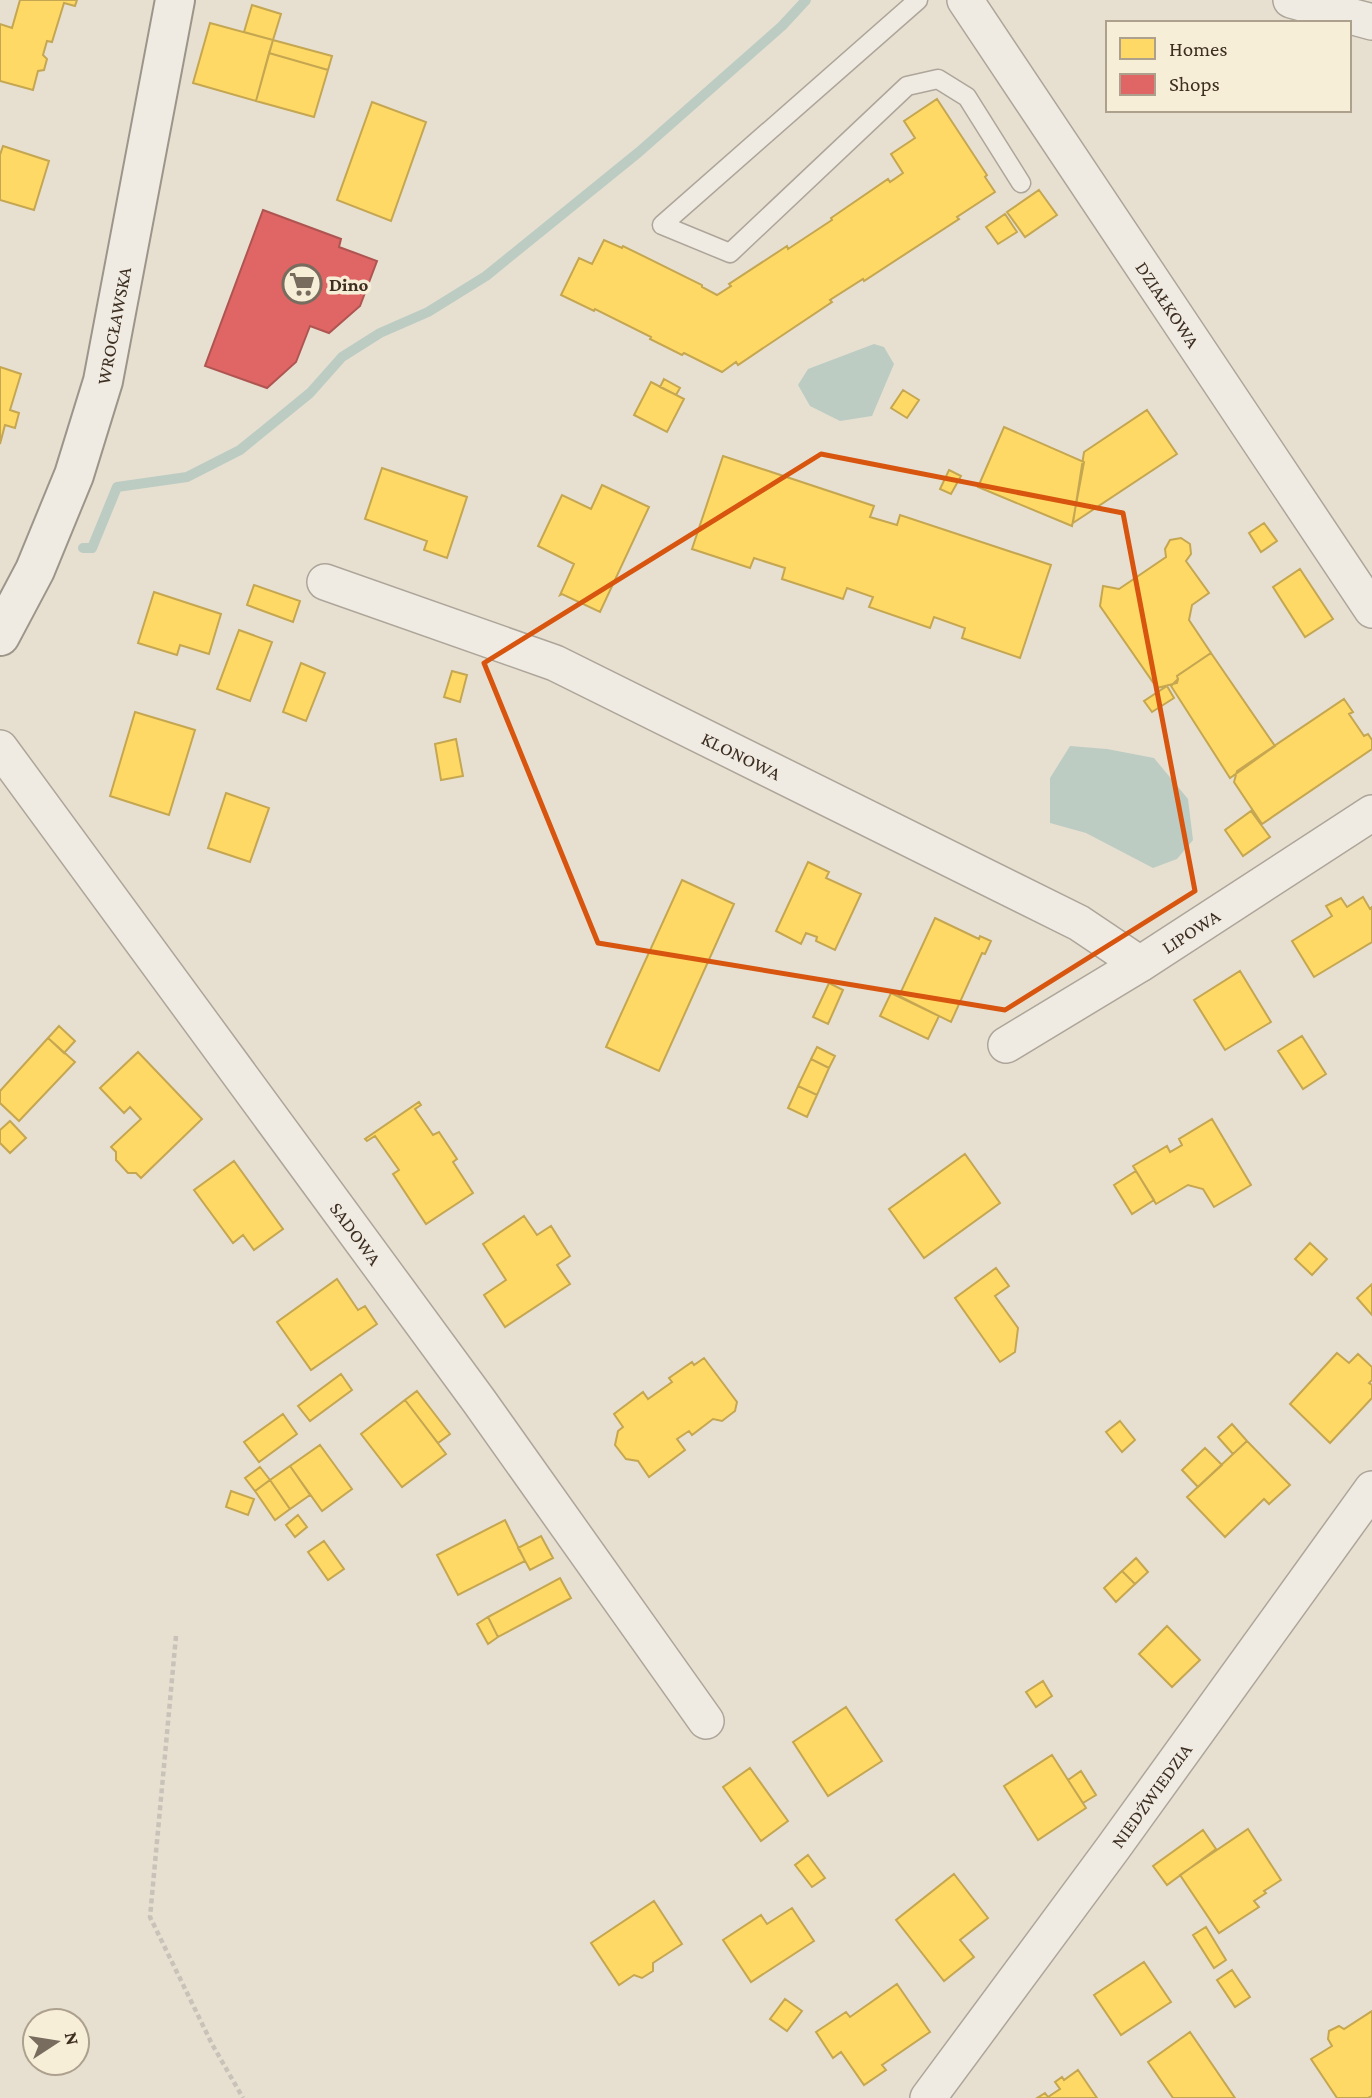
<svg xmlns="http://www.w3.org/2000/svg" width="1372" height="2098" font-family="'Crimson Pro',serif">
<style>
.water{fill:#bcccc2}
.homes{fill:#ffd966;stroke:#c5a651;stroke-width:2}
.shops{fill:#e06666;stroke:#af5551;stroke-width:2}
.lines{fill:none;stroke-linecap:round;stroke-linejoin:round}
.stream{stroke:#bcccc2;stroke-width:10}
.service-casing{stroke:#ada599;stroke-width:21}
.minor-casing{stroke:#ada599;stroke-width:38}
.secondary-casing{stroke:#9c958a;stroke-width:42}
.path{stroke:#c8c2b9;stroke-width:4.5;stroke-dasharray:5 3.5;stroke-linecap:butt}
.service{stroke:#efebe3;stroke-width:18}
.minor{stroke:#efebe3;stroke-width:35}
.secondary{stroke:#efebe3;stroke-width:38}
.marked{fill:none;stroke:#d7550e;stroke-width:5;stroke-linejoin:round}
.labels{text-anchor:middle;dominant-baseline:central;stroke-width:7;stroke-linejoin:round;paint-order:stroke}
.poi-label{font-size:19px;font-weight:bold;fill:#3d2e20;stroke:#f7eed8;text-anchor:start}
.street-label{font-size:19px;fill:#3d2e20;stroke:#f7eed8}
</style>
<rect width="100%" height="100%" fill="#e7e0d1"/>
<path class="water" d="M874,344L884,347L894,364L872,416L840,421L810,406L798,385L808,369Z
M1070,746L1107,749L1154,758L1188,799L1193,840L1177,859L1153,868L1086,833L1050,823V778Z"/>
<path class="homes" d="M20,0H77L75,6L64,3L52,42L47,41L43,55L47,59L44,70L38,71L33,90L0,81V24L12,28Z
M252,5L281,14L273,40L244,32Z
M210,23L273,40L256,101L193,83Z
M273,40L332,56L328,70L269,53Z
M269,53L328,70L314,117L256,101Z
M937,99L987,175L985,177L995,192L957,217L959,219L864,281L863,279L830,300L832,302L738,365L736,362L722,372L684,353L682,355L650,339L651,337L595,309L594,311L561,295L579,258L592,264L604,240L622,248L623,246L702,285V287L717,295L731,286L729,284L787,246L788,249L832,220L831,218L888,179L890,182L903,173L891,154L915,138L904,121Z
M372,102L426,122L391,221L337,200Z
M3,146L49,161L34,210L0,200V155Z
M1039,190L1057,215L1025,237L1007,212Z
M1005,214L1017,232L998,244L986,227Z
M0,367L21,374L10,410L19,413L15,428L5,425L0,444Z
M664,379L680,388L676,395L660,387Z
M651,382L684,399L667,432L634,415Z
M903,390L919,400L907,418L891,408Z
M1147,410L1177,454L1073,523L1084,452Z
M1004,427L1084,462L1072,526L978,487Z
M723,456L874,506L870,517L897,525L900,515L1051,565L1020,658L962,638L965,628L934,617L930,628L869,607L873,597L847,588L843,599L782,579L785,568L754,558L750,568L692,549Z
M382,468L467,497L447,558L424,550L427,541L365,519Z
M949,470L961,476L951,494L940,489Z
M602,485L649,507L600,612L562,594L560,595L574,564L538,546L562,495L591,509Z
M1264,523L1277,541L1261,552L1249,533Z
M1181,538L1190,544L1191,554L1186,561L1209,593L1192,605L1189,620L1211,653L1177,676L1178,679L1177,683L1157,688L1100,606L1103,586L1119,589L1166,557L1165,549L1170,540Z
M1300,569L1333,619L1305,637L1273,587Z
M254,585L300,601L293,622L247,605Z
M154,592L221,614L209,654L180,645L177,655L138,643Z
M239,630L272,642L250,701L217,689Z
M1211,653L1275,746L1230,778L1171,686L1178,679L1177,676Z
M301,663L325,673L306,721L283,712Z
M452,671L467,675L460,702L444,697Z
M1167,686L1174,698L1152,712L1144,701Z
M1344,699L1353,712L1349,714L1364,736L1368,734L1372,740V749L1262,824L1234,782L1237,771Z
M135,712L195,730L169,815L110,796Z
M456,739L463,776L441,780L435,744Z
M226,793L269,808L250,862L208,848Z
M1251,811L1270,837L1243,856L1225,830Z
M808,862L829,872L826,878L861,894L835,950L816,941L817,937L806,933L801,944L776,931Z
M682,880L734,904L659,1071L606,1047Z
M1363,897L1370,909L1372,907V942L1314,977L1292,941L1332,916L1326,906L1341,898L1347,907Z
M935,918L979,939L980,936L991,941L985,954L982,953L951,1022L899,996Z
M1240,971L1271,1022L1225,1050L1194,1000Z
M829,983L843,990L828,1024L813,1017Z
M891,993L939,1016L928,1039L880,1016Z
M59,1026L75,1041L64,1053L48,1038Z
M1302,1036L1326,1074L1303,1089L1278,1051Z
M48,1038L75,1062L19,1121L0,1103V1091Z
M817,1047L835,1056L829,1068L811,1059Z
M138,1052L202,1119L141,1178L136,1173H128L116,1160V1152L111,1147L141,1119L130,1107L124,1113L100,1088Z
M811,1059L829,1068L817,1095L798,1086Z
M798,1086L817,1095L807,1117L788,1108Z
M419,1102L421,1105L415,1109L433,1135L439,1132L457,1159L453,1162L473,1193L426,1224L393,1174L399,1170L375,1136L367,1141L365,1139Z
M1212,1119L1251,1185L1214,1207L1203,1189L1188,1185L1156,1204L1133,1166L1167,1146L1170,1152L1182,1145L1179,1139Z
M10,1121L26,1138L10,1153L0,1143V1130Z
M965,1154L1000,1203L924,1258L889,1209Z
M234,1161L283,1229L254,1250L243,1235L233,1243L194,1190Z
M1136,1171L1154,1200L1132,1214L1114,1185Z
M524,1216L537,1235L551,1226L570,1256L557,1265L570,1284L505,1327L484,1295L506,1280L483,1244Z
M1310,1243L1327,1259L1312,1275L1295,1259Z
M996,1268L1009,1286L995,1296L1018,1328L1015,1352L1000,1362L955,1298Z
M337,1279L358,1310L365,1306L377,1324L311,1370L277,1322Z
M1372,1284V1315L1357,1298Z
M1337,1353L1349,1363L1358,1354L1372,1367V1380L1369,1383L1372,1385V1398L1330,1443L1290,1404Z
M704,1358L737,1402L735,1411L722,1421L713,1419L692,1435L689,1431L677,1439L685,1450L649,1477L638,1461L626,1459L615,1445L618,1431L623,1427L614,1414L643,1392L648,1399L672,1382L669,1378L692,1362L694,1365Z
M341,1374L352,1390L310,1421L298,1406Z
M417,1391L450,1434L438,1443L405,1400Z
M405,1400L446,1454L402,1487L361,1434Z
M283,1414L297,1434L259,1462L244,1442Z
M1120,1421L1135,1440L1122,1452L1106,1432Z
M1232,1424L1247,1441L1233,1454L1218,1437Z
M1247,1441L1290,1485L1269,1504L1264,1499L1225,1537L1187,1497Z
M320,1445L352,1489L322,1511L290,1466Z
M1205,1448L1222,1465L1198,1487L1182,1470Z
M290,1466L310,1495L290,1509L270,1480Z
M260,1467L270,1480L255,1491L245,1478Z
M270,1480L290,1509L275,1520L255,1491Z
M231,1491L254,1499L248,1515L226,1507Z
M298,1515L307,1527L295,1537L286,1525Z
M505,1520L525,1561L458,1595L437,1555Z
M541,1536L553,1558L530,1570L518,1548Z
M324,1541L344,1569L328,1580L308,1552Z
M1136,1558L1148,1572L1135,1584L1122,1571Z
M1122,1571L1135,1584L1116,1602L1104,1588Z
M560,1578L571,1598L498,1637L488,1617Z
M488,1617L498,1637L488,1644L477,1624Z
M1167,1626L1200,1660L1172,1687L1139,1654Z
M1043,1681L1052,1696L1036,1707L1026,1692Z
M846,1707L882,1761L828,1796L793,1742Z
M1052,1755L1086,1808L1038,1840L1004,1786Z
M750,1768L788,1821L761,1841L723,1787Z
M1081,1771L1096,1795L1083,1803L1068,1780Z
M1248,1829L1281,1880L1264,1891L1266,1893L1254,1901L1259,1907L1219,1933L1180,1875Z
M1203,1830L1216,1849L1167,1885L1153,1866Z
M808,1855L825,1878L812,1887L795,1865Z
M954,1874L988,1918L960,1940L974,1957L944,1981L896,1920Z
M654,1901L682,1944L653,1963V1971L642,1978L634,1975L619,1985L591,1943Z
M792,1908L814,1941L751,1982L723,1940L761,1915L767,1924Z
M1206,1927L1226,1960L1214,1968L1193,1935Z
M1144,1962L1171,2002L1121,2035L1094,1995Z
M1232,1970L1250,1997L1235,2007L1217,1980Z
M897,1984L930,2032L882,2065L886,2070L864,2085L841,2052L833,2058L816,2032L846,2012L850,2017Z
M785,1999L802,2011L787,2031L770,2019Z
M1372,2011V2096L1368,2098H1337L1311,2059L1332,2046L1328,2039L1329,2031L1339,2026L1344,2029Z
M1190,2032L1235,2098H1173L1148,2062Z
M1078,2070L1097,2098H1037L1045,2093L1048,2097L1060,2089L1055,2082L1062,2077L1064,2080Z"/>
<path class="shops" d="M263,210L341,239L339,247L377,261L360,306L329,333L310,326L296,362L267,388L205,366Z"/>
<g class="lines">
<path class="stream" d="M83,548H92L117,487L187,477L240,450L310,393L342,357L380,333L428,312L486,276L639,152L782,26L806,0"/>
<g class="service-casing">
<path id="service" d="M918,0L662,225L730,253L907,86L938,79L967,97L1021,183"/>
</g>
<g class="minor-casing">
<g id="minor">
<path id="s1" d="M965,0L1372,610"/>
<path d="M1291,0L1372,22"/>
<path id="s2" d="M325,582L555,663L1079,923L1140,964"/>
<path id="s3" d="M0,748L479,1401L706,1721"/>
<path id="s4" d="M1006,1045L1140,964L1372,813"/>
<path id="s5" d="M928,2098L1113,1848L1372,1489"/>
</g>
</g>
<g class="secondary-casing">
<g id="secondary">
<path id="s6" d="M0,636L35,570L74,475L103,381L175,0"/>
</g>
</g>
<path class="path" d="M176,1636L150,1917L212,2044L243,2098"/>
<use href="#service" class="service"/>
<use href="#minor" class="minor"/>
<use href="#secondary" class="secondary"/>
</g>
<path class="marked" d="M821,454L1123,513L1195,891L1005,1010L598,943L484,663Z"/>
<defs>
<g id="supermarket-ring" transform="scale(2.0125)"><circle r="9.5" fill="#f7eed8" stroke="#786c5e" stroke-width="1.5"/><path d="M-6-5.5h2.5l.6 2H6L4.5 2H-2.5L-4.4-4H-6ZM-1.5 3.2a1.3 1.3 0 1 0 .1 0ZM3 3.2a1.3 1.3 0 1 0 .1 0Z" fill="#786c5e"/></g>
</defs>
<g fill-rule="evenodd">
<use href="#supermarket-ring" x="302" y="284"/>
</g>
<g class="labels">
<g class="poi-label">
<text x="329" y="284">Dino</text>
</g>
<g class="street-label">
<text stroke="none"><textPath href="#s1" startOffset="366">DZIAŁKOWA</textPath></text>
<text stroke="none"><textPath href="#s6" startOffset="332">WROCŁAWSKA</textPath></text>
<text stroke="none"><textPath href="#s2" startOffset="452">KLONOWA</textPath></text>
<text stroke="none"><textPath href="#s4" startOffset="217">LIPOWA</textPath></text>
<text stroke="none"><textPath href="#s3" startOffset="602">SADOWA</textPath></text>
<text stroke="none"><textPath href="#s5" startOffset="376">NIEDŹWIEDZIA</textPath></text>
</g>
</g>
<rect x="1106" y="21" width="245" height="91" fill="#f7eed8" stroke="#ada18e" stroke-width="2"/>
<rect x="1120" y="38" width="35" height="21" fill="#ffd966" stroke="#ada18e" stroke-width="2"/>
<text x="1169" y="56" font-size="21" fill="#3d2e20">Homes</text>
<rect x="1120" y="74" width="35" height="21" fill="#e06666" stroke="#ada18e" stroke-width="2"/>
<text x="1169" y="91" font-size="21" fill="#3d2e20">Shops</text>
<g transform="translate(56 2042) rotate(78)"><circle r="33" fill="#f7eed8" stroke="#ada18e" stroke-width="2"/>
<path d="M0-5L12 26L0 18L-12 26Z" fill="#786c5e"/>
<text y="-10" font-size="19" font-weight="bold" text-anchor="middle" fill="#3d2e20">N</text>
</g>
</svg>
